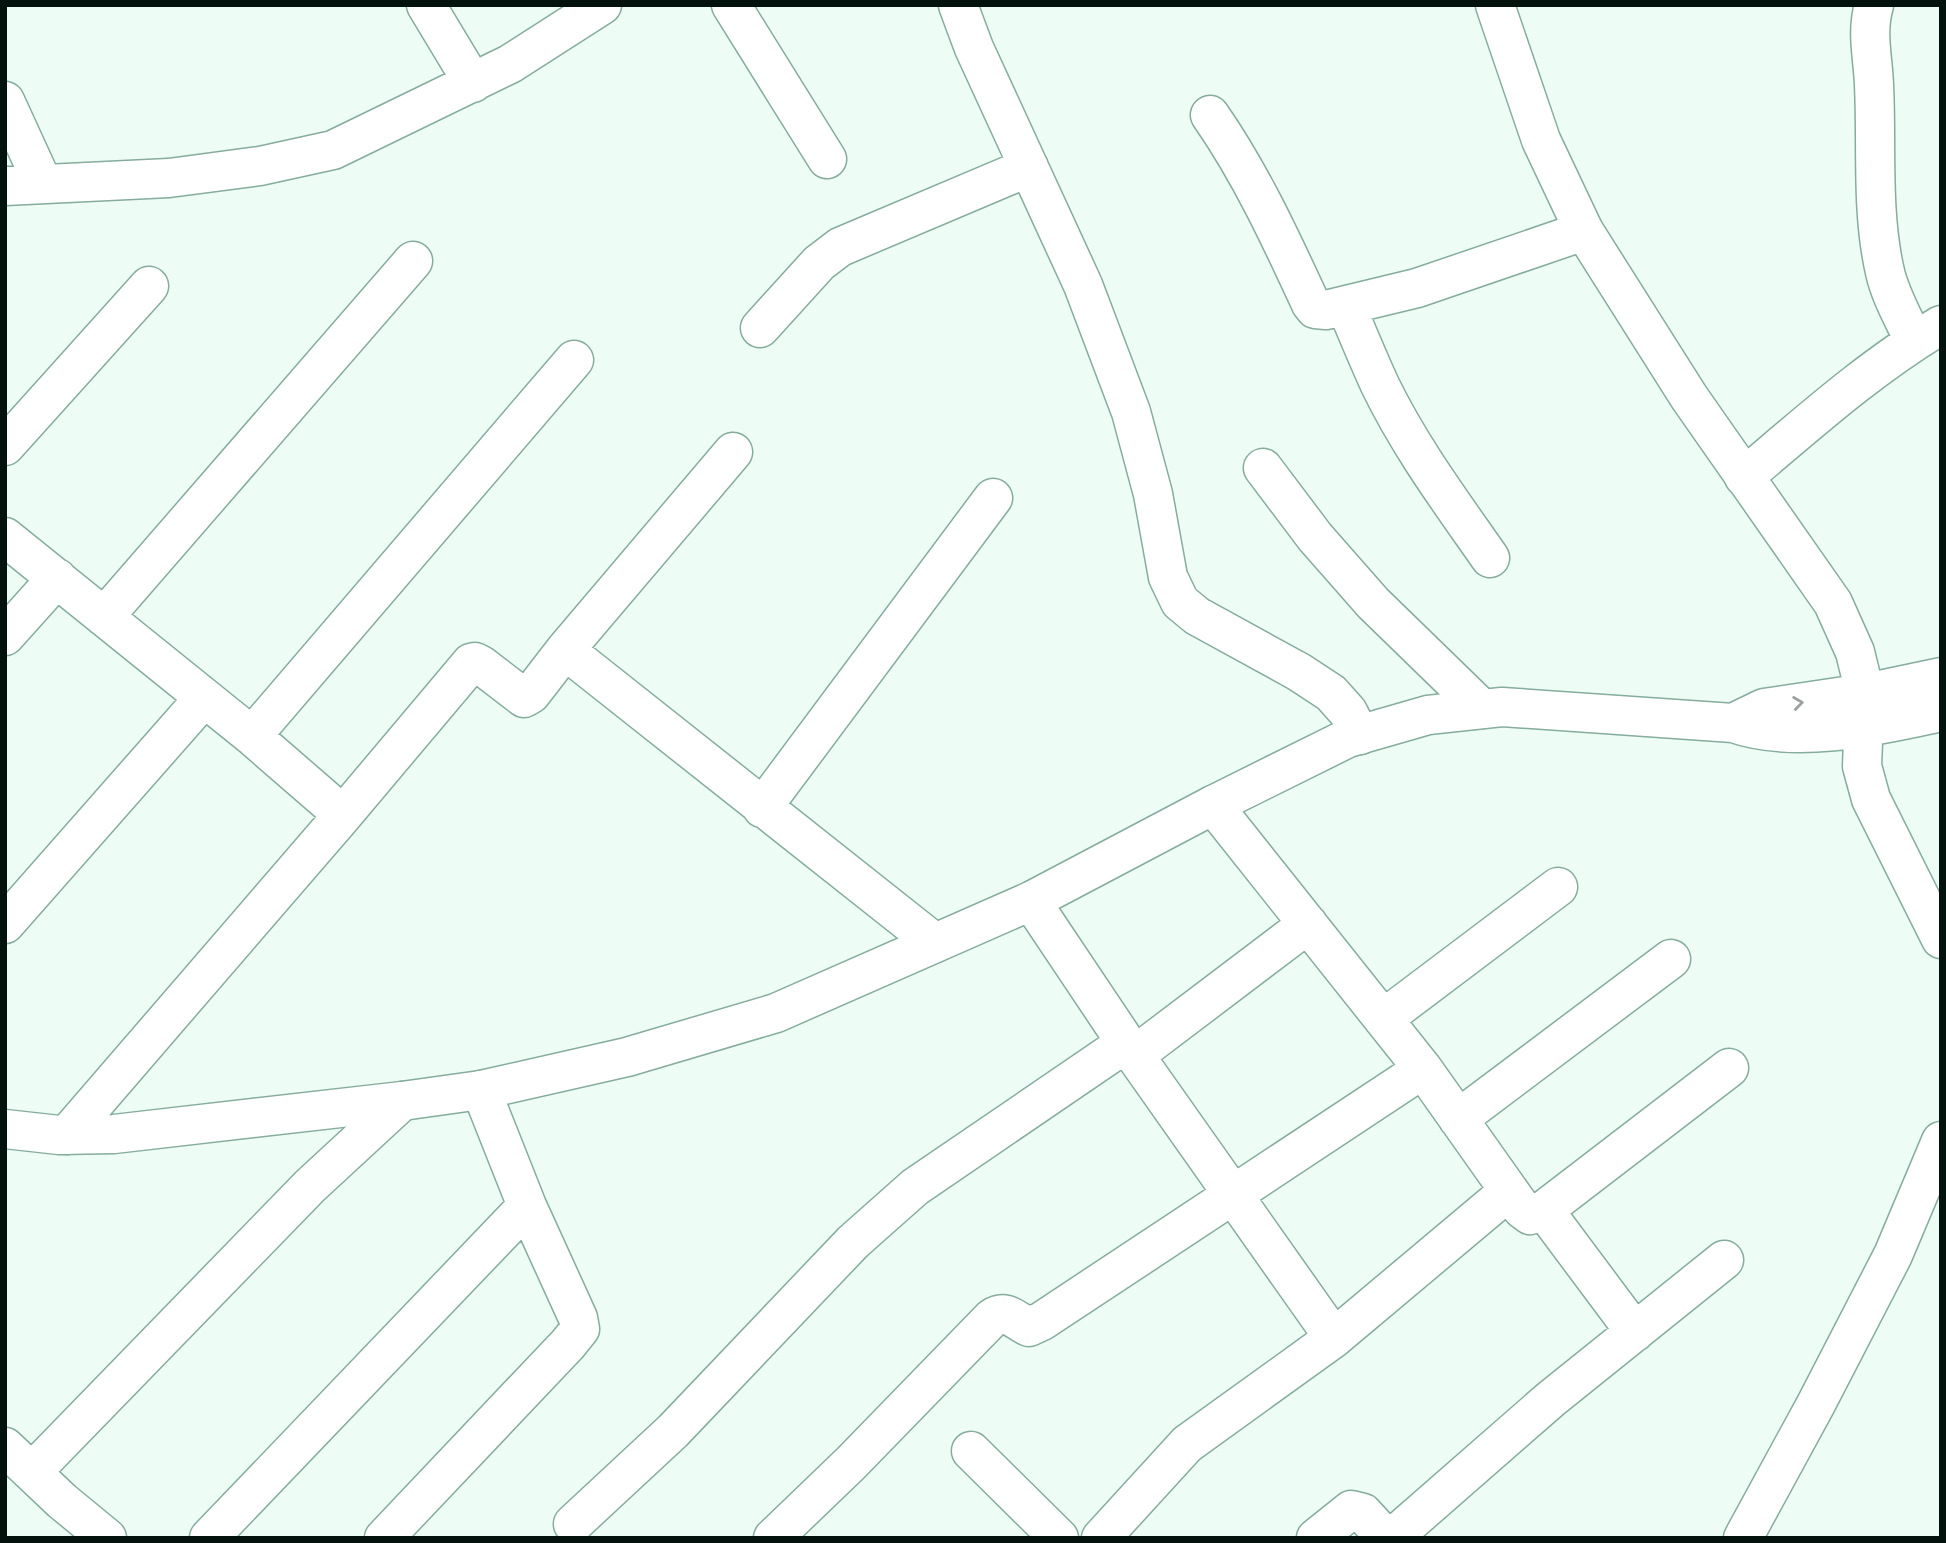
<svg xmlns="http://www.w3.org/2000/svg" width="1946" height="1543" font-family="Mulish,sans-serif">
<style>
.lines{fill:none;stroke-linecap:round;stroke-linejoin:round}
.street-casing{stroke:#85ac9d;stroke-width:41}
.secondary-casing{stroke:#85ac9d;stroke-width:41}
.street{stroke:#fff;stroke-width:38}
.secondary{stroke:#fff;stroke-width:38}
.oneway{stroke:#9ba09e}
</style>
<rect width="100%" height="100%" fill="#edfdf6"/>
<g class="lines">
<g class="street-casing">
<path id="street" d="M426,5L473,83
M731,5L827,159
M958,5L974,48L1083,285L1131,412L1153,494L1168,577L1180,602L1197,616L1299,672L1331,693L1348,712L1360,735
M1874,5C1866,33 1873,57 1874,85C1877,147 1871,211 1885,272C1890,295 1904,319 1914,341
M5,101L43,184
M1210,115C1251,174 1281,239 1311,304L1315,309L1326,310L1417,288L1584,231
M5,186L169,178L260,166L333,150L510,64L602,5
M1346,306C1357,332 1368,359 1380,385C1410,447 1451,502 1490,558
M760,328L819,263L840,247L1029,167
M5,446L149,286
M1263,468L1315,537L1373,603L1482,709
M1744,477C1807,424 1870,367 1941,325
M5,537L252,736L343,815L67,1135
M104,617L413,261
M5,636L57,578
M565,650L733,452
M252,736L574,360
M1213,805L1423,1069L1522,1209L1530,1215L1544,1210L1635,1332
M762,808L993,498
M343,815L471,663L475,662L481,665L524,698L531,694L565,650L935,943
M1031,901L1126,1043L1334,1338
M5,924L204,698
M1383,1019L1558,887
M1135,1055L1308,924
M1458,1119L1671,959
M1544,1210L1729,1068
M5,1447L62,1501L107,1538
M971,1451L1059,1538
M33,1471L310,1186L402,1101
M573,1524L673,1431L853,1242L915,1187L1126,1043
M209,1538L527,1206
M384,1538L568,1344L580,1329L578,1318L527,1206L481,1090
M773,1538L851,1463L992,1318C1007,1308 1015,1321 1029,1327L1042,1321L1423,1069
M1101,1538L1187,1444L1334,1338L1509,1191
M1316,1538L1351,1510L1363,1513L1386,1538
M1392,1538L1551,1399L1724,1260
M1743,1538L1816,1404L1893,1255L1941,1141"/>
</g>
<g class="secondary-casing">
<path id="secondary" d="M1495,5L1541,140L1584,231L1689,397L1833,603L1855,652L1865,693L1862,766L1871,799L1941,939
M1733,723L1764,708L1865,693L1941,677
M5,1129L59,1135L114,1134L402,1101L481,1090L627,1057L776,1013L1031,901L1213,805L1348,738L1428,715L1502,707L1733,723C1796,745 1877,726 1941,712"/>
</g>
<use href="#street" class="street"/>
<use href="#secondary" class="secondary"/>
</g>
<defs><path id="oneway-chevron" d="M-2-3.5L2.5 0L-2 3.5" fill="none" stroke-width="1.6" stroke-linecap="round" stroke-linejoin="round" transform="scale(1.75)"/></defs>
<use class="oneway" href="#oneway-chevron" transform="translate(1798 703) rotate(-8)"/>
<rect width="1946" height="1543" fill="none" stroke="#04120d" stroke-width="14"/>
</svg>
